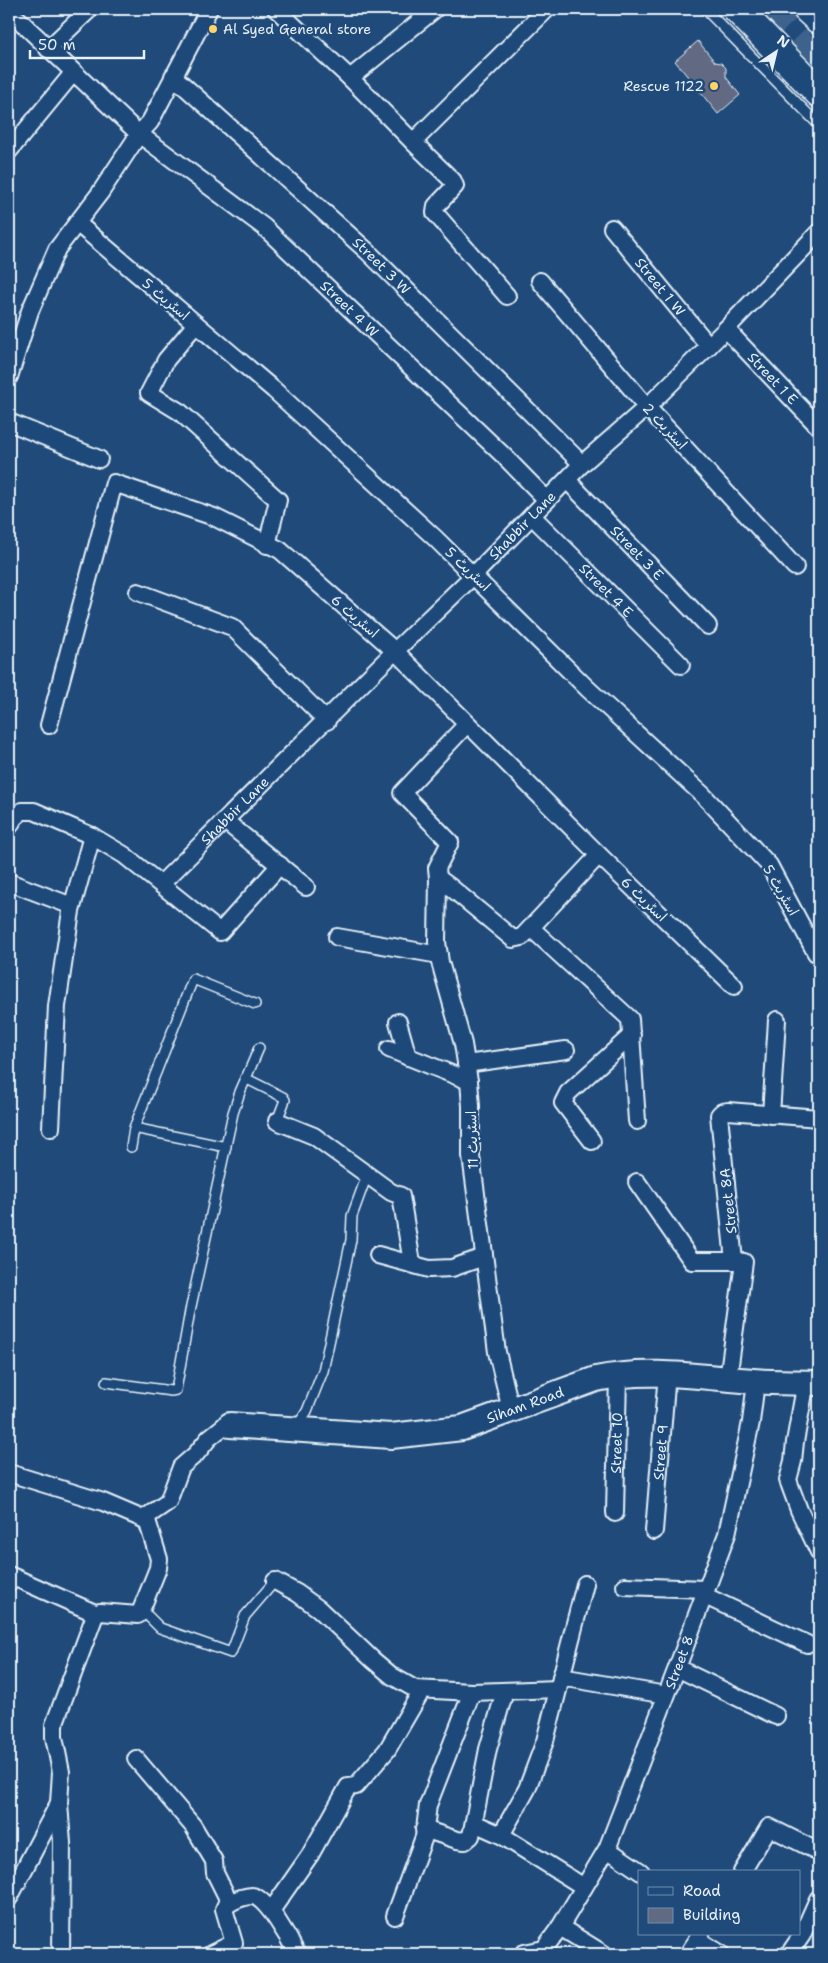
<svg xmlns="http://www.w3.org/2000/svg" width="828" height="1963" font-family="'Shantell Sans','Playpen Sans Arabic',sans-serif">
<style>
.building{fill:#626a83;stroke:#e8f1f8}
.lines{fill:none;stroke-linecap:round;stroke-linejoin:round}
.highway-tunnel{stroke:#3d638d;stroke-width:28;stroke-dasharray:28 14;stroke-linecap:butt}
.lane-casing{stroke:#e8f1f8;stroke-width:12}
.street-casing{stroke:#e8f1f8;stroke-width:20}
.secondary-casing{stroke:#e8f1f8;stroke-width:28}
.highway-casing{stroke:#e8f1f8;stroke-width:31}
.lane{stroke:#1f4a7a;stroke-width:9}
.street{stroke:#1f4a7a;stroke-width:16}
.secondary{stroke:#1f4a7a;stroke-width:24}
.highway{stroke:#1f4a7a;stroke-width:28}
.poi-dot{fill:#ffd166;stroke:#1f4a7a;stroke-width:2}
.labels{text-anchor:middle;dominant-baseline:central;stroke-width:5;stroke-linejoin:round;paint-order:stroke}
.poi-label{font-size:14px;fill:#e8f1f8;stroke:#1f4a7a;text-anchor:start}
.street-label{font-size:14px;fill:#e8f1f8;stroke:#1f4a7a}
</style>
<rect width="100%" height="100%" fill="#1f4a7a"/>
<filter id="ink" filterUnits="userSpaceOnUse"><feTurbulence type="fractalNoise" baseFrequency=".02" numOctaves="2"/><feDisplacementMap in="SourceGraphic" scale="10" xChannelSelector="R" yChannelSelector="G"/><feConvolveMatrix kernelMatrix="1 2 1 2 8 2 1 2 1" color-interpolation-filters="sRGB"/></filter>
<g filter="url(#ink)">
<path class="building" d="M698,41L715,62L721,63L726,68V77L740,95L718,114L675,61Z"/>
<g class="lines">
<path class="highway-tunnel" d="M766,9L819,64"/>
<g class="lane-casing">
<path id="lane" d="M705,9L819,125
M245,1078L283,1097L285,1100L277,1121
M134,1128L226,1147
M131,1147L134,1128L193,979L255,1004
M106,1382L171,1391L176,1390L190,1311L233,1113L240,1092L259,1048
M296,1428L307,1411L323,1371L351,1240L352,1216L367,1175
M9,1589L17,1579
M140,1613L148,1616L160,1628L231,1653L245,1616L275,1581"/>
</g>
<g class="street-casing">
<g id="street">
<path d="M276,9L350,78L413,142L547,9"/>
<path id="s1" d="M18,19L139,134L264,227L504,456L547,500"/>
<path d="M48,49L90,9"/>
<path id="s2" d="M173,76L367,251L582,464"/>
<path d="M350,78L435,9"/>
<path d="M413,142L453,181L455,186L436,206L435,213L507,296"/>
<path d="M9,151L73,73"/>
<path d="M77,223L274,390L435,538L588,689L703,795L769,865L816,953"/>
<path id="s3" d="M612,228L709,346"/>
<path d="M540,281L647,407L795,567"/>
<path d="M196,324L166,360L149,393L180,412L278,500L267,545"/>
<path id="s4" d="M726,329L819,427"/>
<path d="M9,377L30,311L57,249L100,193L139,134L150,122L209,9"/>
<path d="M9,422L99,459"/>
<path id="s5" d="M567,480L708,626"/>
<path id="s6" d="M532,516L681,665"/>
<path d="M138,592L232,627L327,721"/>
<path d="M49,725L114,483L214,517L280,550L395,651L599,855L734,986"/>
<path d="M225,821L306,887"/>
<path d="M9,827L14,818L22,811H34L92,836L124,855L220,932L280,865"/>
<path d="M438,878L437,868L450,842L402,793L467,724"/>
<path d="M9,882L72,906"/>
<path id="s7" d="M161,884L395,651L474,575L582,464L647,407L726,329L819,232"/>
<path d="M531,928L630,1019L637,1121"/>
<path d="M337,937L439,955"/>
<path d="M398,1022L408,1057"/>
<path d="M389,1049L469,1081"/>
<path d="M466,1064L566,1050"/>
<path d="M771,1115L777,1020"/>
<path d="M277,1121L314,1136L391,1192L401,1196L412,1263"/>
<path d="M51,1128L57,1006L71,911L92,836"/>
<path d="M592,1141L563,1103L568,1093L632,1035"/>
<path d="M637,1182L692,1261H734"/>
<path d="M378,1255L429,1269L452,1268L484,1257"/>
<path d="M728,1379L744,1262L734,1261L719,1115L722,1112L728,1111L819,1118"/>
<path d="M806,1382L795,1442L793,1461L788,1480L799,1510L819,1552"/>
<path d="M511,1410L497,1352L471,1156V1106L469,1081L463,1044L440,962L437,942L438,878L449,886L513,939L522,937L599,855"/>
<path d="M9,1473L103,1502L143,1519L168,1502L181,1467L196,1454L209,1438L224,1426L230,1425"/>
<path id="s8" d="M615,1513L618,1374"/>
<path id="s9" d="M654,1531L667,1373"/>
<path d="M9,1575L97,1614"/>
<path d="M275,1581L297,1593L319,1609L373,1660L392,1676L415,1689L472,1692L558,1689"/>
<path d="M625,1586L705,1589"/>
<path d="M703,1595L807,1644"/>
<path d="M677,1668L776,1716"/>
<path d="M561,1677L666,1695"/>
<path d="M136,1759L193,1826L214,1861L215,1873L230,1903"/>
<path d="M474,1823L501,1835L584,1887"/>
<path d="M424,1829L457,1840L465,1841L471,1836L488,1749L505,1691"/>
<path d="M501,1835L527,1789L545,1741L585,1584"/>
<path d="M607,1849L641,1872"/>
<path d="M742,1872L769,1827L819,1852"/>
<path d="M9,1898L59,1803"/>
<path d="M271,1911L310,1855L348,1787L356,1786L387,1750L422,1690"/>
<path d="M395,1916L424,1837L428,1805L472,1692"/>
<path d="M560,1927L604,1954"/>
<path d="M697,1939L721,1954"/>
<path id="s10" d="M524,1953L544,1949L560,1927L607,1849L677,1668L727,1534L751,1422L756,1382"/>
<path d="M61,1954L62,1843L59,1803L61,1772L54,1737V1725L95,1615L100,1612L138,1615L140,1613L158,1568L159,1559L146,1517"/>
<path d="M211,1954L234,1943L224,1909L226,1905C233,1901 244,1896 252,1896C266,1896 291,1942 297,1954"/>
<path d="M688,1954L701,1934"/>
<path d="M789,1954L802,1935L818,1899"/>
</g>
</g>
<g class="secondary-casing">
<g id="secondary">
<path id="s11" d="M230,1425L391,1436L462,1428L596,1379C648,1368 700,1377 753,1381C775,1383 797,1382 819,1383"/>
</g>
</g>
<g class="highway-casing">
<path id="highway" d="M737,9L819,93
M807,9L819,20"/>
</g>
<use href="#lane" class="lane"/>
<use href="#street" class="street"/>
<use href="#secondary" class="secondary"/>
<use href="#highway" class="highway"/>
</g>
</g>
<g class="poi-dot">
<circle cx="213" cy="29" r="5"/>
<circle cx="714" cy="86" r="5"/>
</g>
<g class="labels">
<g class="poi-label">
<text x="223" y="29">Al Syed General store</text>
<text x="704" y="86" text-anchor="end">Rescue 1122</text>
</g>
<g class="street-label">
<text stroke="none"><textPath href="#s2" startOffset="282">Street 3 W</textPath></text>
<text stroke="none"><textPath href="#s3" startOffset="76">Street 1 W</textPath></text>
<text transform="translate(166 299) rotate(40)">اسٹریٹ 5</text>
<text stroke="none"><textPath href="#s1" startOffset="441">Street 4 W</textPath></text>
<text stroke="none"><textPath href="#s4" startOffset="68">Street 1 E</textPath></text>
<text transform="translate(665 426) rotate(47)">اسٹریٹ 2</text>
<text stroke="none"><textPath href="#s7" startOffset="509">Shabbir Lane</textPath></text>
<text stroke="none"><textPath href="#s5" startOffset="101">Street 3 E</textPath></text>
<text transform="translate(468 569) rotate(44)">اسٹریٹ 5</text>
<text stroke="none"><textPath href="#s6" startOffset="105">Street 4 E</textPath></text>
<text transform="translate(355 616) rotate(41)">اسٹریٹ 6</text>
<text stroke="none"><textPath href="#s7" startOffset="104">Shabbir Lane</textPath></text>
<text transform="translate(781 890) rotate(60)">اسٹریٹ 5</text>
<text transform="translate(644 899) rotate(44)">اسٹریٹ 6</text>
<text transform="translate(472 1140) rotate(-92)">اسٹریٹ 11</text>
<text transform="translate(728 1201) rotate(-96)">Street 8A</text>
<text stroke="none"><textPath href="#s11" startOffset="300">Siham Road</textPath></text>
<text stroke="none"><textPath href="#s8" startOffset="70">Street 10</textPath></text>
<text stroke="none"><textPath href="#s9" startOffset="79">Street 9</textPath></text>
<text stroke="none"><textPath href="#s10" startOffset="339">Street 8</textPath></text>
</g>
</g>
<rect width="828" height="1963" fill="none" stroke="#1f4a7a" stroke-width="30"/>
<rect x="15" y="15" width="798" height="1933" fill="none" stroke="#e8f1f8" stroke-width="2" filter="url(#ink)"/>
<rect x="638" y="1870" width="162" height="65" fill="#1f4a7a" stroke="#6f8dac"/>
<rect x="648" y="1887" width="25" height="8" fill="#1f4a7a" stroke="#6f8dac"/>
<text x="683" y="1896" font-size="15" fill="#e8f1f8">Road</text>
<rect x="648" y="1908" width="25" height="15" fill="#626a83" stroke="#6f8dac"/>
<text x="683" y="1920" font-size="15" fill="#e8f1f8">Building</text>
<g transform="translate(776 52) rotate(35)" stroke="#1f4a7a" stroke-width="4" paint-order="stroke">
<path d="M0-4L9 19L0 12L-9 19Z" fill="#e8f1f8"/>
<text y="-8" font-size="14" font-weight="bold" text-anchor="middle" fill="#e8f1f8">N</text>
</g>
<path d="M30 50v8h114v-8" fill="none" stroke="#e8f1f8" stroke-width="2.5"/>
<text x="38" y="50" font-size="15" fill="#e8f1f8" stroke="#1f4a7a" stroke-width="4" paint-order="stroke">50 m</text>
</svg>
